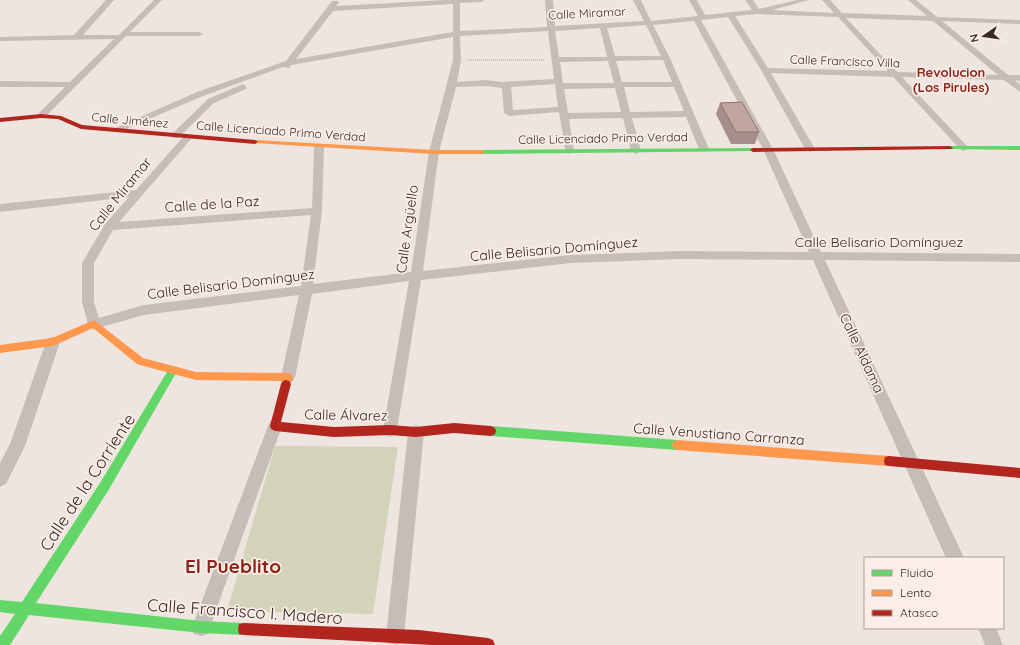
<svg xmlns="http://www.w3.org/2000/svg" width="1020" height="645" font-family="Quicksand,sans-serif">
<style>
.green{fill:#d2d3b8}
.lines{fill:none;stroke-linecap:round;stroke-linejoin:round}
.path{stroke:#c0b5b1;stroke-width:1.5;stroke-dasharray:1 1;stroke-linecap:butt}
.street{fill:#c7bdb8;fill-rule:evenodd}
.fast{fill:#63d668;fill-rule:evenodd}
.slow{fill:#ff974d;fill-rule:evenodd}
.jam{fill:#b3261e;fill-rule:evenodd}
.wall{fill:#a88e8a}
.building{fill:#c3a5a0;stroke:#887470}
.labels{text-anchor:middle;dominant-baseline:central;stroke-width:3.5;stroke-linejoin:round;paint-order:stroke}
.far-street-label{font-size:12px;fill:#372927;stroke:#fbeee6}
.far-quarter-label{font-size:13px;font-weight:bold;fill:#8d2219;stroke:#fbeee6}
.street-label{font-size:14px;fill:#372927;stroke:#fbeee6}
.near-street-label{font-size:17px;fill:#372927;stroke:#fbeee6}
.near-quarter-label{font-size:19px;font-weight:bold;fill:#8d2219;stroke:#fbeee6}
</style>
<rect width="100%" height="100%" fill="#eee5e0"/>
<path class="green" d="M275,446L398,447L373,614L227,611Z"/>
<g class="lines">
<path class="path" d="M467,60H544"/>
<path class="street" d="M106,0H114L83,35H119L154,0H162L130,32H199L203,34L199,36H126L44,118H38L36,116L65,87H0V81L70,82L114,39L0,41V37L74,35Z
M445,0H485L481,2L460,3V31L547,27L545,0H553L555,26L644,21L633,0H641L651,21L698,16L689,0H697L705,15L752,10L745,0H753L759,9L797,0H809L772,10L834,13L822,0H830L842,13L927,16L908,0H916L937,17L1020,20V24L942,21L1008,75H1020V81L1015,80L1020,85V92L1004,80L902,77L967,146L969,148L964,151L961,150L893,77L771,73L815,149L810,152L805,149L761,70L728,17L701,20L773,149L821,252L1020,254V262L825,260L964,558H946L813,260L681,259L571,263L421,280L397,430L395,435L390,437L385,435L383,430L409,281L312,294L295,377L293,381L288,383L283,381L281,377L299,295L144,315L94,329L89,328L82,302V263L105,224L129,197L0,212V204L136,190L185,135L188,134L193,137L191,139L119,222L312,208L314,147L319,144L324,147L322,211L313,284L411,272L429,152L453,60V37L291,65L289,68L283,67L203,96L121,131H115L113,129L197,92L286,61L332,1H338L339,3L336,6ZM453,4V32L296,59L333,11ZM757,14L838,17L888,71L768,68L735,16ZM846,18L933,21L998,75L897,72ZM694,21L763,149L809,252L681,251L571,255L423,271L439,152L456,87L486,86L502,88L504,113L509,116L559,112L566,153L569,154L574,151L569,119L623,118L631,151L636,154L641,151L632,118L686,117L699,149L701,151H707L709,149L670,58L653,25ZM646,25L661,56H615L607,28ZM600,28L607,57H559L555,31ZM548,31L554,79L501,82L486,80L457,82L461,60L460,36ZM663,60L672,82H622L616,61ZM608,61L614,83H563L560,62ZM555,84L558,107L513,110L511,87ZM624,87H674L684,111L630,112ZM615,88L621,112L568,113L564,89ZM311,215L301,286L144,305L99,318L94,302V263L113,230Z
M243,84L247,87L246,89L214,103L178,138H172V134L208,99Z
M53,337L58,338L60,342L25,446L6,484L0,487V463L10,444L46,342L48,338Z
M275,419L280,421L282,426L210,627L208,634L201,636L194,634L192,627L268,426L270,421Z
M416,425L421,427L424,432L404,636L402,643L396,645L388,643L386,636L408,432L411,427Z
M978,628H996L1003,645H985Z"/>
<path class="fast" d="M950,146H1020V150L948,149L947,148Z
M753,148L755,149V151L482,154L479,152L482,150Z
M173,366L176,367L178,370L176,373L108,491L36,603L201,621L244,623L249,624L250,629L249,634L244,635L201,633L29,615L10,645H0V636L15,614L0,612V600L22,602L100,483L170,367Z
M491,426L677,440L681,442L682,445L681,448L677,450L491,436L487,434L486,431L487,428Z"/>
<path class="slow" d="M255,140L434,150H482L485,152L482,154H434L253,143V141Z
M94,320L143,358L196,372L288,373L291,374L293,377L289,387L286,388L283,387L281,384L282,381L196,380L140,365L137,364L93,328L53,346L0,353V345L52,338Z
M677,440L889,456L893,457L894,461L893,465L889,466L677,450L673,448L672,445L673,442Z"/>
<path class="jam" d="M41,114L61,116L82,125L255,140L258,142L255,144L81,129L58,119L41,118L0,122V118Z
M950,146L953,148L952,149L753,152L750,150L753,148Z
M286,380L289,381L291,384L281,422L334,427L390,425L416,427L454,423L491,426L495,428L496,431L495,434L491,436L454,433L416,437L390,435L334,437L275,431L271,429L270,426L281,384L283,381Z
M889,456L1020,468V478L889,466L885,465L884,461L885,457Z
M244,623L419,630L488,638L493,640L495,645H432L244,635L239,634L238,629L239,624Z"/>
</g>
<path class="wall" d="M720,103L759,132L755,144H731L716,114Z"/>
<path class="building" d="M742,102L759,132H736L720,103Z"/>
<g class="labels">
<g class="far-street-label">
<text transform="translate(587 13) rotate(-3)">Calle Miramar</text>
<text transform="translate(845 61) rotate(2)">Calle Francisco Villa</text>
<text transform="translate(130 120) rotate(5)">Calle Jiménez</text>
<text transform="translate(281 131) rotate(4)">Calle Licenciado Primo Verdad</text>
<text transform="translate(603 138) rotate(-1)">Calle Licenciado Primo Verdad</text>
</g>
<g class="far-quarter-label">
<text x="951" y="72">Revolucion<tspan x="951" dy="15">(Los Pirules)</tspan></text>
</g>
<g class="street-label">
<text transform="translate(120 194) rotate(-51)">Calle Miramar</text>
<text transform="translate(212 204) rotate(-4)">Calle de la Paz</text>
<text transform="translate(407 229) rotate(-82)">Calle Argüello</text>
<text x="879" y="242">Calle Belisario Domínguez</text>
<text transform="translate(554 249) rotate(-5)">Calle Belisario Domínguez</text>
<text transform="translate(231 284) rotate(-7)">Calle Belisario Domínguez</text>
<text transform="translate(862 353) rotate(65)">Calle Aldama</text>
<text transform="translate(346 415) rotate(1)">Calle Álvarez</text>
<text transform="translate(719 434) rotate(4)">Calle Venustiano Carranza</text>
</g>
<g class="near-street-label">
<text transform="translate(87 482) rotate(-57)">Calle de la Corriente</text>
<text transform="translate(245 611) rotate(4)">Calle Francisco I. Madero</text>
</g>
<g class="near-quarter-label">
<text x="233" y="566">El Pueblito</text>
</g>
</g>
<rect x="864" y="557" width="140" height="72" fill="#fbeee6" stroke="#ad9f9a"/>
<rect x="872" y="570" width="20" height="6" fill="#63d668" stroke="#ad9f9a"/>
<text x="900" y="577" font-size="12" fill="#372927">Fluido</text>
<rect x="872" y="590" width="20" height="6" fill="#ff974d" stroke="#ad9f9a"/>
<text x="900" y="597" font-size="12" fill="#372927">Lento</text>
<rect x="872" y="610" width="20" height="6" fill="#b3261e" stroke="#ad9f9a"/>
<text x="900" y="617" font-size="12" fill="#372927">Atasco</text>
<g transform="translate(984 36) rotate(257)" stroke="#fbeee6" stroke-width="3" paint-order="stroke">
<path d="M0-3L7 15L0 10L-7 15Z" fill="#372927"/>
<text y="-6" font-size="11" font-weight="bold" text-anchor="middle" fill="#372927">N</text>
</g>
</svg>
